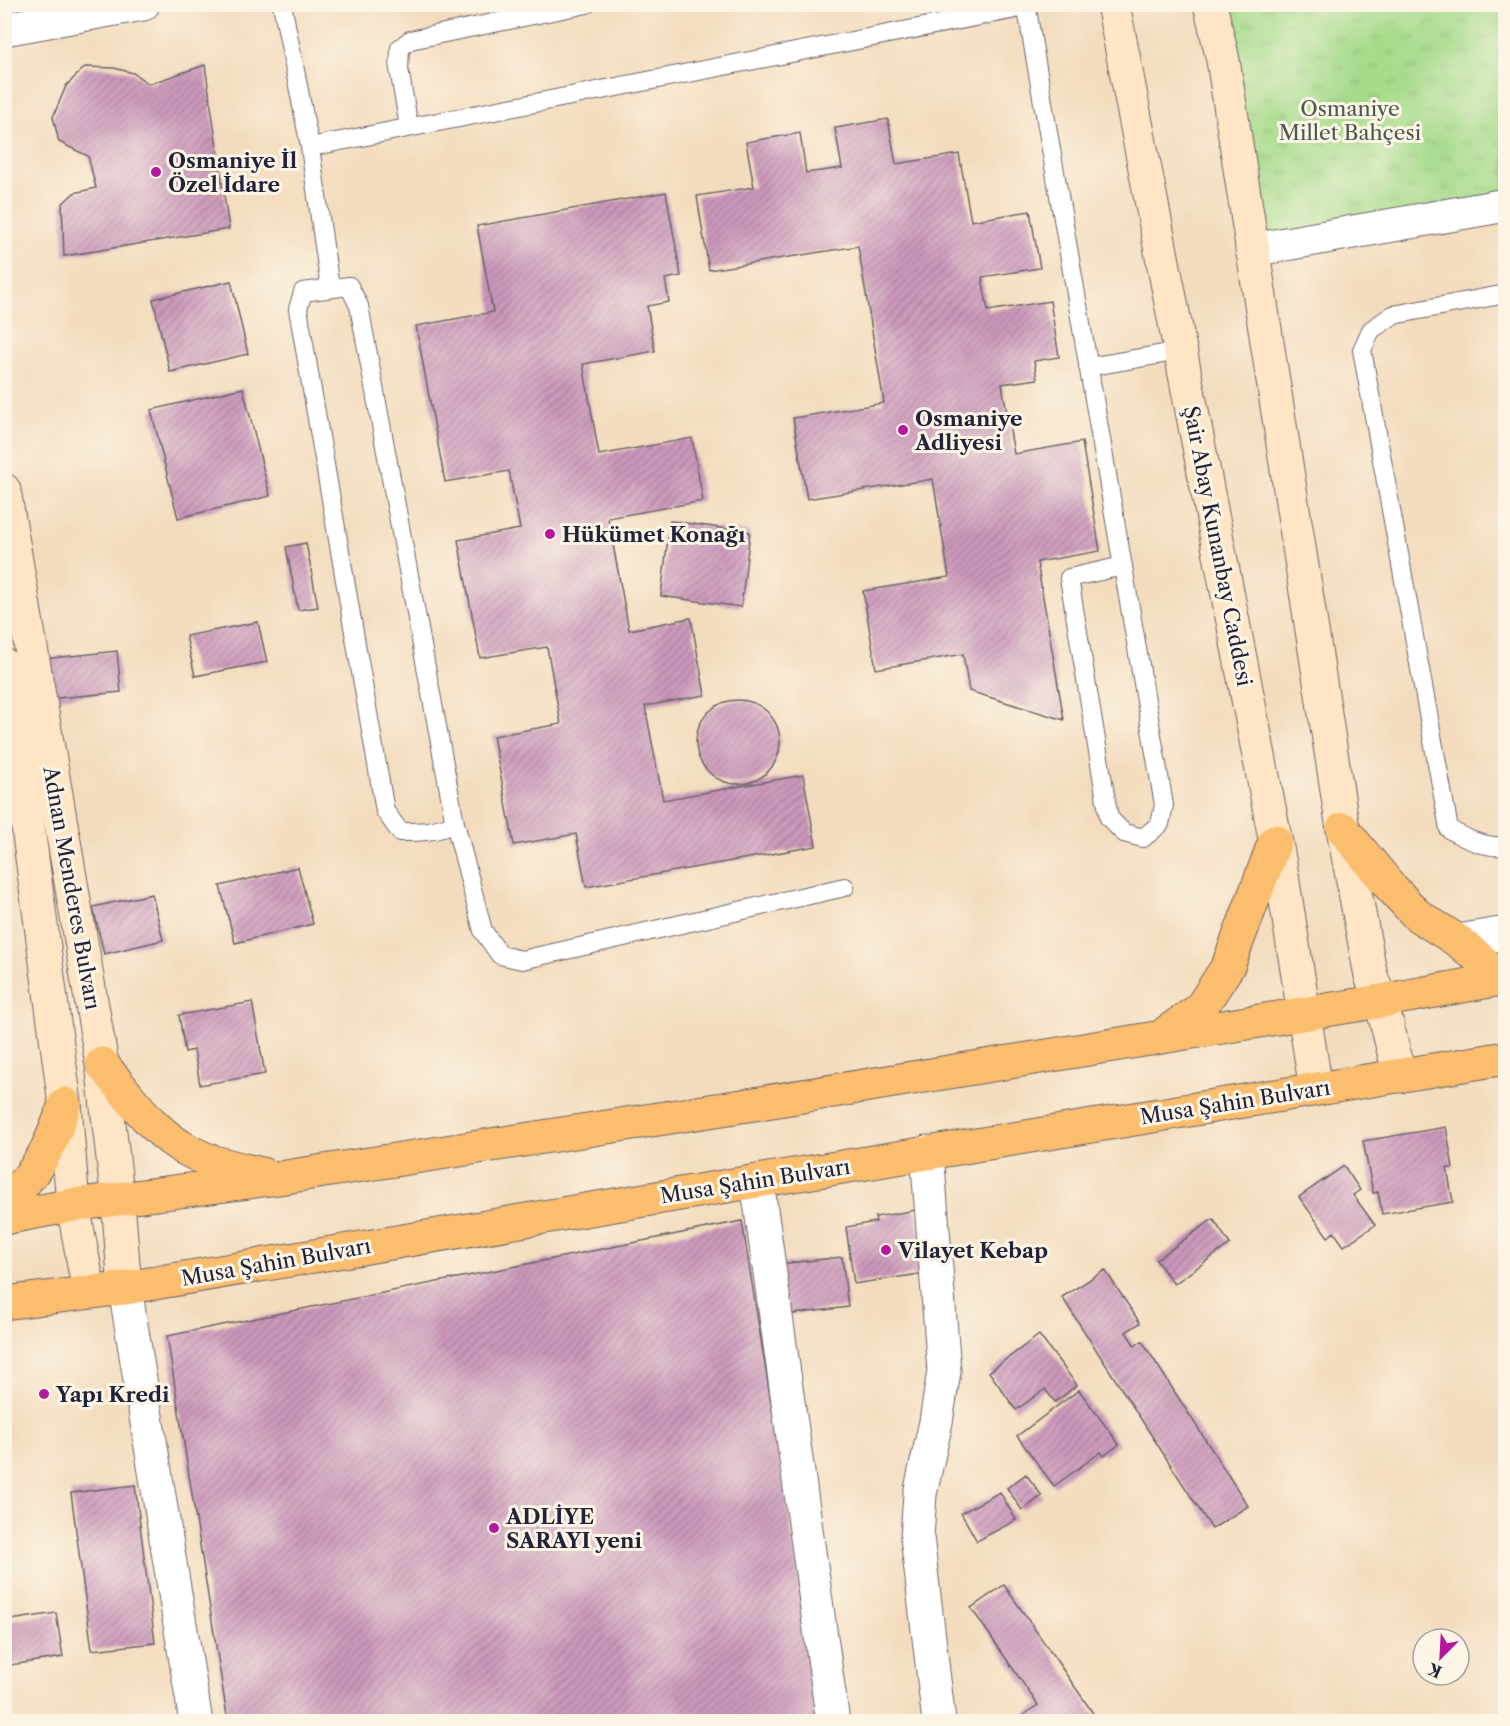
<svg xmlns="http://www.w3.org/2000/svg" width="1510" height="1726" font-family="'Libre Caslon Text',serif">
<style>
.park{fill:url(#park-tufts);stroke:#647e63;stroke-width:1.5}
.building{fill:url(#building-hatch)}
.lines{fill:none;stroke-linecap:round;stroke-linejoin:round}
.lane-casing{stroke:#6b6368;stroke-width:20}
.street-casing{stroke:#6b6368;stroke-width:35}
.secondary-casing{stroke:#6b6368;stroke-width:35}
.primary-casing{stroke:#6b6368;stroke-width:35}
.lane{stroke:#fff;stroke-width:18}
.street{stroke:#fff;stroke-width:33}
.secondary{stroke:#fde5c5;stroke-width:33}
.primary{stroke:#fbbd6e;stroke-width:33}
.poi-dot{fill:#b5179e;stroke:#fcf5e5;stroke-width:2}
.labels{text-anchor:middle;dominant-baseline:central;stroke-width:6;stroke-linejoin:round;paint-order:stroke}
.park-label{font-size:21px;fill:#4a5a53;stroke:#fcf5e5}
.poi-label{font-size:21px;font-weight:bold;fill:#22223b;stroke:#fcf5e5;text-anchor:start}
.street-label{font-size:21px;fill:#22223b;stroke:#fcf5e5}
</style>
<defs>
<pattern id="park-tufts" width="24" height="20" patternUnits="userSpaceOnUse" patternTransform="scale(1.5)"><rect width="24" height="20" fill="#a6db8b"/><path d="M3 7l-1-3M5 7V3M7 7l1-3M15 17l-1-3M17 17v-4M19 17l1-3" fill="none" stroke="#8fbc79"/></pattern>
<pattern id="building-hatch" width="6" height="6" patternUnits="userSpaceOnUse" patternTransform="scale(1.5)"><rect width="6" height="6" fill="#cc98bb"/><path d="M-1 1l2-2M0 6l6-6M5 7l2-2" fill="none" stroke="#a57c99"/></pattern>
</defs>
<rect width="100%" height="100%" fill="#fcf5e5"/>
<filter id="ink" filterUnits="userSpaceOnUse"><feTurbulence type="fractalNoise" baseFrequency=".0167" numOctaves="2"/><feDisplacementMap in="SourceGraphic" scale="12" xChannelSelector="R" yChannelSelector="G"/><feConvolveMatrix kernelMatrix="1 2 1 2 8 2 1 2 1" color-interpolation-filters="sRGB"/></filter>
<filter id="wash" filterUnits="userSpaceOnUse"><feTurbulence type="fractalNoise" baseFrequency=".008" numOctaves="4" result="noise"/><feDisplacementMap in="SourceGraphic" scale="24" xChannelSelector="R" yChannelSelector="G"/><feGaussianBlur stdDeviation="1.35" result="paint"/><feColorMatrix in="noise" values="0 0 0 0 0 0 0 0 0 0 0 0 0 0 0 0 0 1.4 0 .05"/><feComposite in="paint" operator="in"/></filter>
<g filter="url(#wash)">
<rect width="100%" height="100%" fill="#f3dcbd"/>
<path class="park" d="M1209,5H1505V217L1252,250Z"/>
<g id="blocks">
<path class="building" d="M205,65L229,229L64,256L62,204L74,193L96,188L88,156L59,142L53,117L66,86L85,67L114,68L133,73L149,84Z
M888,119L896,164L959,154L971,221L1030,211L1040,268L982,277L988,311L1050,301L1059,357L1034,361L1037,379L1002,384L1014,454L1082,442L1100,551L1037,562L1064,720L969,691L963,654L876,669L863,591L949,577L933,479L807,499L793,418L884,403L858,246L709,270L697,196L754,187L746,142L800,133L806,173L842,168L835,128Z
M666,192L681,276L665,279L669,302L647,306L655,351L583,364L599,455L692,438L703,501L608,518L629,630L691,618L705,695L645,706L663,800L803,775L816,846L586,887L576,834L514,845L493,736L561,724L547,647L480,658L458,540L520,529L509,471L445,482L416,326L493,312L477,226Z
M231,281L248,354L170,372L153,299Z
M243,388L270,496L178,518L151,410Z
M670,521L750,532L741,607L661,596Z
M306,543L318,607L298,610L286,547Z
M258,622L267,662L195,676L186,636Z
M117,651L121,692L47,699L43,659Z
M696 742a42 42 0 1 1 84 0a42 42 0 1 1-84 0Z
M298,867L313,924L235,943L220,886Z
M152,894L163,940L104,954L93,907Z
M252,1002L265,1074L200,1085L194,1050L185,1052L179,1015Z
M1446,1127L1453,1168H1447L1453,1202L1382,1214L1378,1192L1373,1193L1363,1141Z
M1344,1166L1360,1190L1353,1195L1375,1225L1344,1246L1334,1232L1328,1237L1299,1197Z
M916,1210L926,1273L854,1284L846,1227L876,1222L875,1217Z
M1213,1219L1230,1244L1174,1284L1156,1260Z
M742,1221L822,1722H228L167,1336Z
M842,1257L848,1307L786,1315L780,1264Z
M1105,1270L1140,1323L1126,1332L1135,1346L1142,1341L1248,1506L1212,1529L1062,1297Z
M1039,1335L1077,1385L1055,1402L1045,1389L1016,1410L989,1372Z
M1079,1390L1119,1444L1104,1456L1101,1452L1054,1486L1017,1436Z
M1026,1474L1042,1496L1022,1510L1007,1488Z
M135,1485L155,1643L92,1650L71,1493Z
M1000,1492L1016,1520L977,1541L961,1513Z
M1004,1585L1084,1700L1099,1722H1023L1020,1717L1038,1705L971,1608Z
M56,1613L63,1657L4,1666V1621Z"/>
</g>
</g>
<g filter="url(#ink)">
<use href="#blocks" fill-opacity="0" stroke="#6b6368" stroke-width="1.5"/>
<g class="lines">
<g class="lane-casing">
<path id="lane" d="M282,4L310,147L1026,7
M1026,4L1164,805L1160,824L1143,838L1124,833L1109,818L1069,578L1123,566
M409,127L399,69L400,48L410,40L587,4
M310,147L330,288
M1506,294L1393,315L1371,330L1362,350L1449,829C1465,839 1486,848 1506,846
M1088,367L1180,351
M455,823C436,832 420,832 400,832L385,811L298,309L303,292L349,286L359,306L455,823L483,931L500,955L522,960L845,887"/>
</g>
<g class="street-casing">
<path id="street" d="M4,29L143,4
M1252,250L1506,205
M1458,941L1506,933
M927,1152L944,1371L936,1422L920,1494L917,1537L939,1722
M757,1181L833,1722
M125,1288L196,1722"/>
</g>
<g class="secondary-casing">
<path id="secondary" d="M1113,4L1281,869L1316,1089
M1210,4L1223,60L1343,829L1371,976L1381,1001L1400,1076
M4,490L102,1064L118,1201L125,1288
M4,665L11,701L65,1104L73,1205L89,1292"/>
</g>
<g class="primary-casing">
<path id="primary" d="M1343,829L1389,885L1417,915L1458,941L1503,978
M1167,1032L1200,1009L1228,966L1275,841
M102,1064C128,1094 153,1134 191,1152C213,1164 238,1168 262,1174
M4,1202C38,1174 51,1145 65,1104
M4,1218L73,1205L279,1178L748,1105L1381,1001L1506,978
M4,1303L125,1288L757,1181L1506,1058"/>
</g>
<use href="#lane" class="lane"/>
<use href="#street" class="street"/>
<use href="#secondary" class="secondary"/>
<use href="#primary" class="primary"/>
</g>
</g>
<g class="poi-dot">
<circle cx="156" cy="172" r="6"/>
<circle cx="903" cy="430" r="6"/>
<circle cx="550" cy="534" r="6"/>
<circle cx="886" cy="1250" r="6"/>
<circle cx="44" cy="1394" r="6"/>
<circle cx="494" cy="1528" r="6"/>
</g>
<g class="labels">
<g class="park-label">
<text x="1350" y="108">Osmaniye<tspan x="1350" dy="24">Millet Bahçesi</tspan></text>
</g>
<g class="poi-label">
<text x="168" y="160">Osmaniye İl<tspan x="168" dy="24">Özel İdare</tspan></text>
<text x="915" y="418">Osmaniye<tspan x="915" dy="24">Adliyesi</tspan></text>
<text x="562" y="534">Hükümet Konağı</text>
<text x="898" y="1250">Vilayet Kebap</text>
<text x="56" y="1394">Yapı Kredi</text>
<text x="506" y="1516">ADLİYE<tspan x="506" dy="24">SARAYI yeni</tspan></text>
</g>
<g class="street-label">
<text transform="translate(1218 546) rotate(79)">Şair Abay Kunanbay Caddesi</text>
<text transform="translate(72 888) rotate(80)">Adnan Menderes Bulvarı</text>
<text transform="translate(1235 1102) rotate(-9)">Musa Şahin Bulvarı</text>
<text transform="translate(755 1181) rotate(-9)">Musa Şahin Bulvarı</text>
<text transform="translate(276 1262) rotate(-10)">Musa Şahin Bulvarı</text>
</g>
</g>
<rect width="1510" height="1726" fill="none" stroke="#fcf5e5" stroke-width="24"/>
<g transform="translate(1441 1657) rotate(204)"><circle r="28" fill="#fcf5e5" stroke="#a5a1a1" stroke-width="1.5"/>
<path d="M0-4.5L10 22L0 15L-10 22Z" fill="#b5179e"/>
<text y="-9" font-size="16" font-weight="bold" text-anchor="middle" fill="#22223b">K</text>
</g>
</svg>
